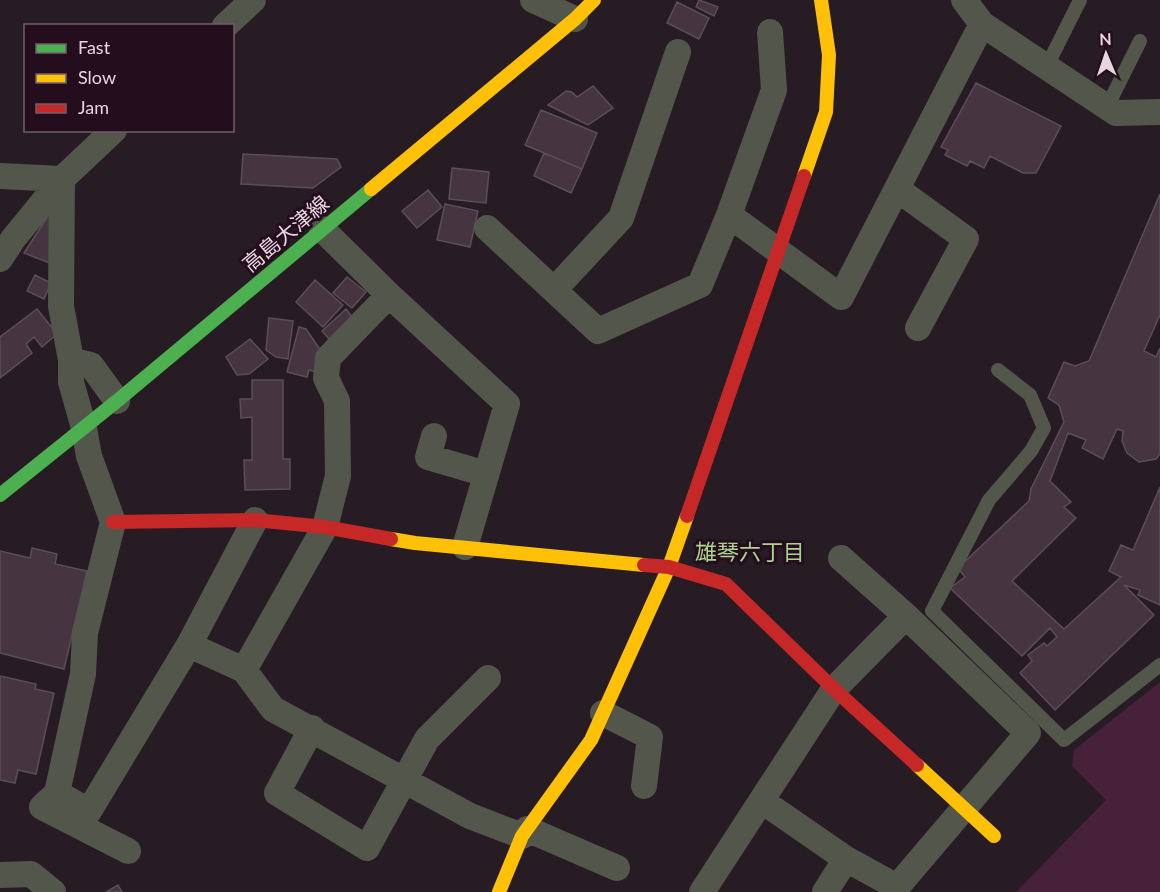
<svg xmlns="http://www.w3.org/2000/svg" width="1160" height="892" font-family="Lato,'Noto Sans JP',sans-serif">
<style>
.green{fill:#47203a}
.building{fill:#473441;stroke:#5a4f56;stroke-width:1.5}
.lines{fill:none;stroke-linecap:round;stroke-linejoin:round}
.lane{stroke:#52564b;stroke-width:14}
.street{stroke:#52564b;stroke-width:26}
.fast{stroke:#4caf50;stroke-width:14}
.slow{stroke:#ffc107;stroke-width:14}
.jam{stroke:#c62828;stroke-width:14}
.labels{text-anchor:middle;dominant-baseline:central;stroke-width:6;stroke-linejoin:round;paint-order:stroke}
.street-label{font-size:21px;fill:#e7d6e0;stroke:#240d1c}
.neighbourhood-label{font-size:22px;fill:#abd28f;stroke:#240d1c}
</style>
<rect width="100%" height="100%" fill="#281c24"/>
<path class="green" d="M1160,682V892H1016L1106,800L1072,766L1074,750Z"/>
<path class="building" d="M699,0L718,7L714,16L696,7Z
M677,2L709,18L699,39L667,23Z
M976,83L1061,126L1036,173H1023L990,156L984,168L970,161L967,166L945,155L948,150L941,147Z
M593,86L613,108L588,125L548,105L566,91L572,92L577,97Z
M541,110L597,133L582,169L525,145Z
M544,153L582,169L571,193L534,176Z
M243,154L337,159L341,167L313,188L241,184Z
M452,168L489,172L486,203L449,199Z
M428,190L442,207L417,228L402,211Z
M1160,194V315L1144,351L1156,357L1160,348V454L1156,459L1139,462L1127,453L1122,441L1123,431L1117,429L1103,459L1082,448L1086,440L1068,433L1050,481L1071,502L1064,507L1076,518L1012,581L1064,629L1121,577L1109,571L1121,545L1133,550L1160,487V605L1138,595L1140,590L1124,585L1154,615L1055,710L1020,673L1032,661L1028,655L1044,643L1047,646L1057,637L1050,628L1022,656L950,588L965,577L958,568L1029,501L1031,489L1064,422L1059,405L1048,398L1064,362L1075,366L1089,361Z
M445,204L478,211L470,247L437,240Z
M50,213L55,265L24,253Z
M35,275L51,283L44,299L27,291Z
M347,277L366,292L352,308L333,293Z
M315,280L343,305L323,327L296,302Z
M37,309L57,334L42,347L34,337L26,344L32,353L0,378V337Z
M346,309L352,317L329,339L322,331Z
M269,318L293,321L288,359L276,357L266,350Z
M299,327L306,329L321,351L317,372L309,370L307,377L287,372Z
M250,339L268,359L249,374L237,375L226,357Z
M252,380H283V459H290V489L245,490L244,460H252V417L241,418L240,399H252Z
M32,548L57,554L55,564L87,571L64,669L0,653V551L30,558Z
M0,676L36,684L35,689L54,693L36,774L18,770L15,783L0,780Z
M118,885L122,892H106Z"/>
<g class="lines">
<path class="lane" d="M1047,66L1080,0
M1107,107L1140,41
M998,370L1030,395L1044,428L1031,451L989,500L932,611L1064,740L1160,665"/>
<path class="street" d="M533,0L575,19
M964,0L982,24L1116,113L1160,112
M225,26L253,0
M0,176L62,179
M62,179L61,306L71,360V382L84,428L89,456L113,522L85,633L83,674L57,793L42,807L128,851
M897,189L966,239L918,328
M729,215L841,297L982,24
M487,228L598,331L700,285L729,215L774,90L770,32
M322,229L389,295L507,404L465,547
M0,259L13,239L62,179L114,130
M554,290L621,218L678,52
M71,360L91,365L117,401
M434,436L428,457L486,474
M255,520L189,645L244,670L273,709L470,816L522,836
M244,670L325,527L338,476L337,401L326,378L328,358L389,295
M603,713L650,737L644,786
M312,728L277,793L367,848L427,739L488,678
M57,793L89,811L189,645
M762,801L846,859L897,887L1028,733L906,616
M527,829L617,868
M0,875L31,874L53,892
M702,892L834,689L906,616L841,558
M825,892L846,859"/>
<path class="fast" d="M0,495L117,401L371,189"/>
<path class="slow" d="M804,176L826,112L829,55L821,0
M371,189L575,19L594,0
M391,539L415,543L644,565
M917,765L994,836
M499,892L522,836L591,740L669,567L687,516"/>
<path class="jam" d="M687,516L804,176
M113,522L255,520L325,527L391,539
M644,565L669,567L726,584L834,689L917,765"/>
</g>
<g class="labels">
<g class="street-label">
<text transform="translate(285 233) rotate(-40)">高島大津線</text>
</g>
<g class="neighbourhood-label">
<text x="750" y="551">雄琴六丁目</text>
</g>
</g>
<rect x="24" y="24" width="210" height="108" fill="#240d1c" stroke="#725d6a" stroke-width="1.5"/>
<rect x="36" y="44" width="30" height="9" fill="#4caf50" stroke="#725d6a" stroke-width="1.5"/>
<text x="78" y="54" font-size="18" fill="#e7d6e0">Fast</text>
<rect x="36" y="74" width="30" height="9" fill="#ffc107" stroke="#725d6a" stroke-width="1.5"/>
<text x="78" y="84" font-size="18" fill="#e7d6e0">Slow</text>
<rect x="36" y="104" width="30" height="9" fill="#c62828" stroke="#725d6a" stroke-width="1.5"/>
<text x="78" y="114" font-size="18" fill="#e7d6e0">Jam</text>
<g transform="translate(1106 54) rotate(358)" stroke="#240d1c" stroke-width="4.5" paint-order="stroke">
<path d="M0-4.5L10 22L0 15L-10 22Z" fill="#e7d6e0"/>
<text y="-9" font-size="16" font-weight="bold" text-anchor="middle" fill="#e7d6e0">N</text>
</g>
</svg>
